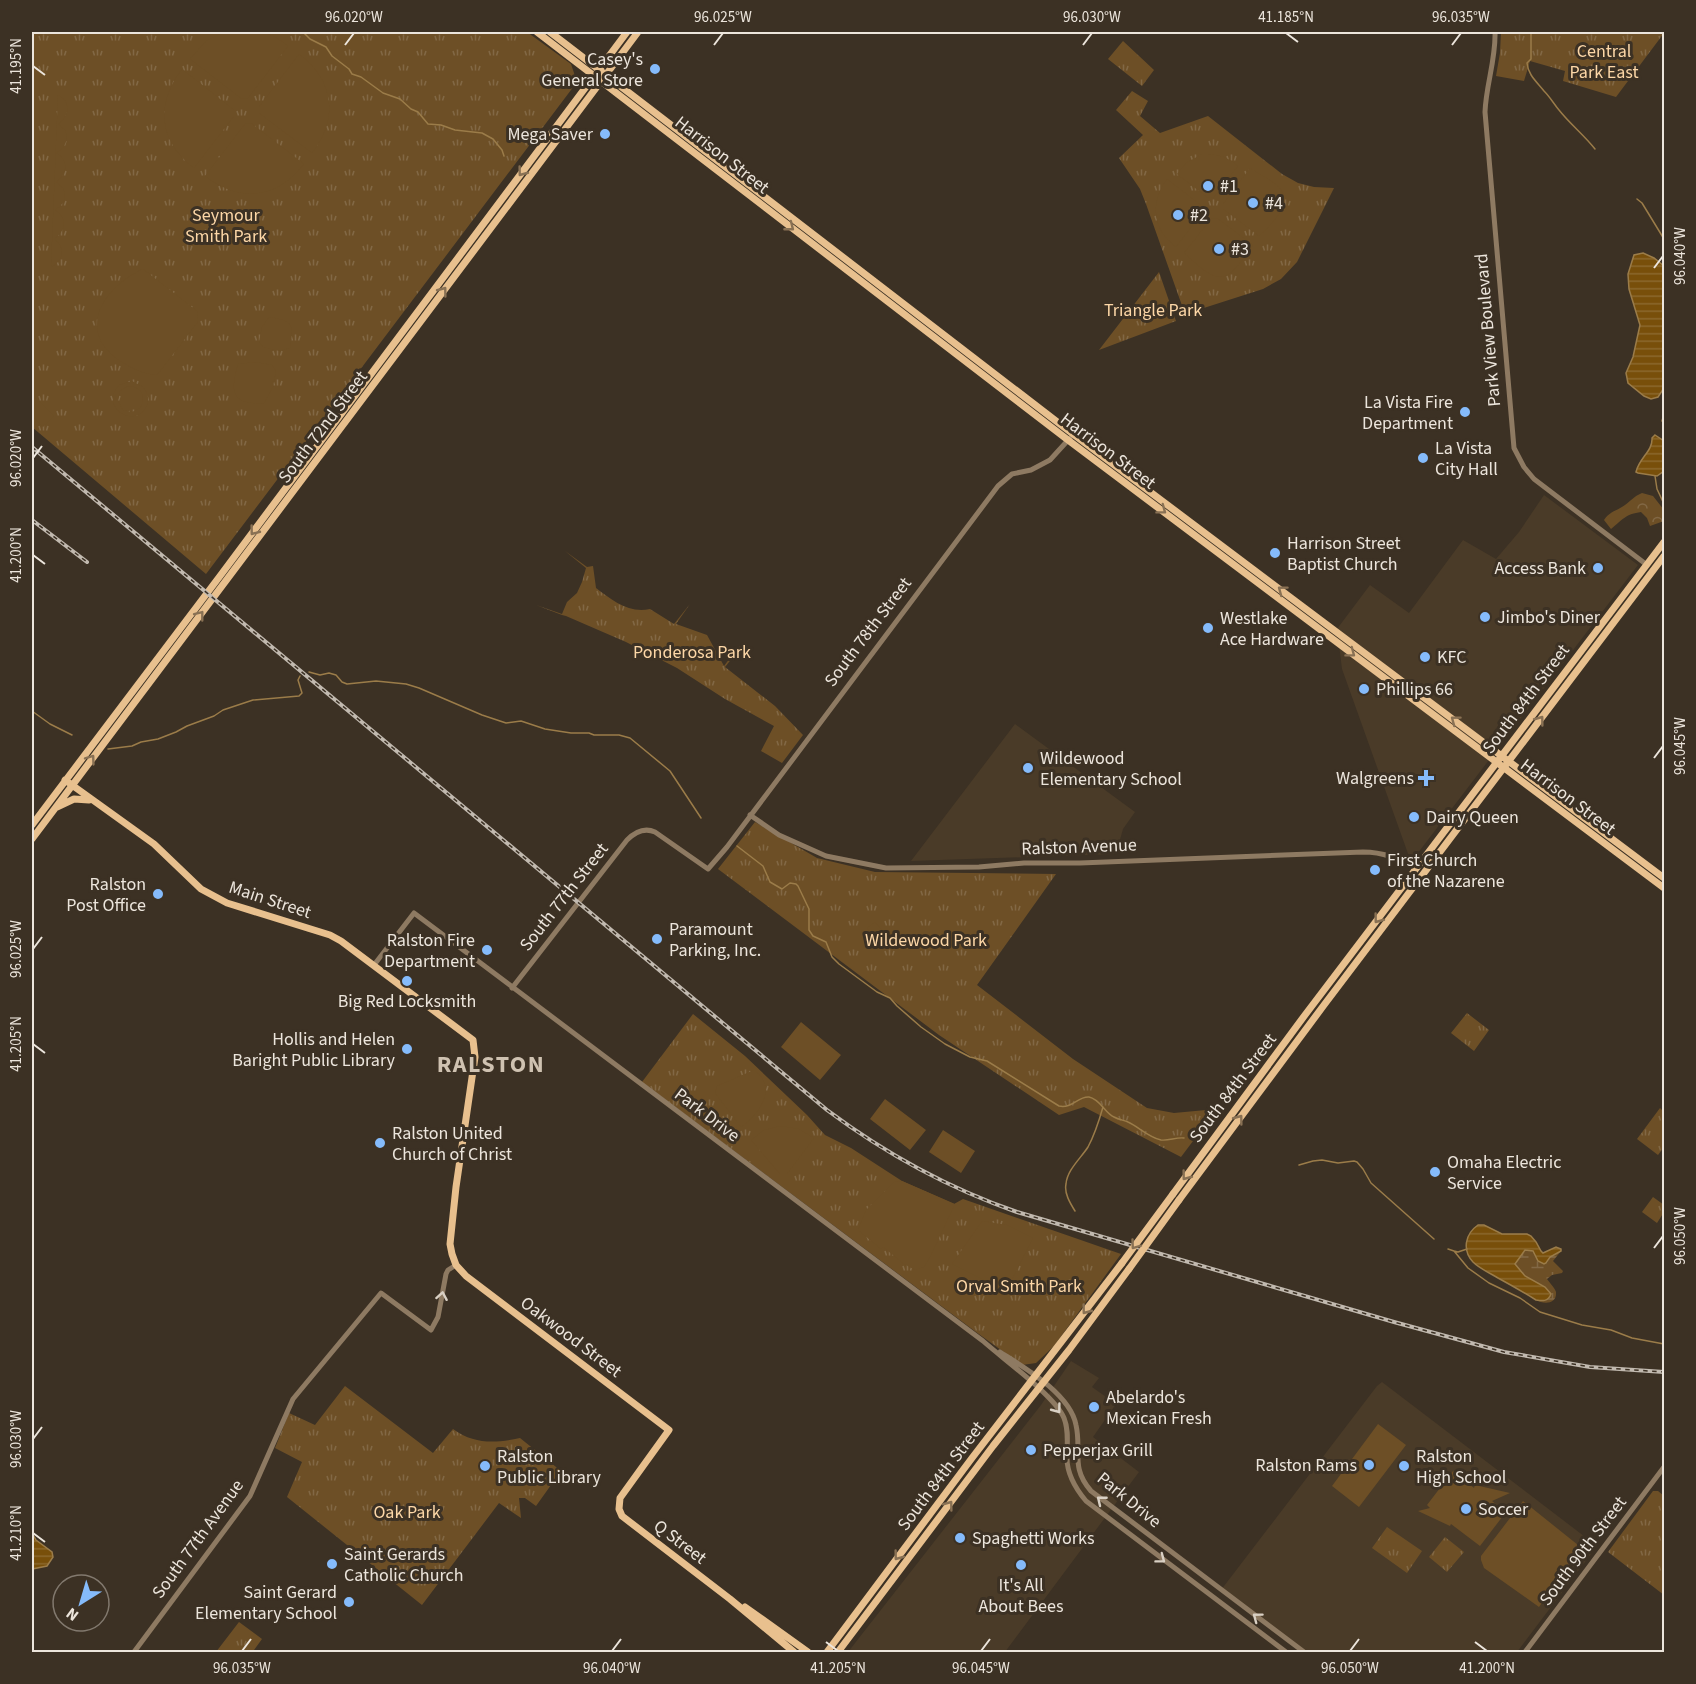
<svg xmlns="http://www.w3.org/2000/svg" width="1696" height="1684" font-family="'Source Sans 3',sans-serif">
<style>
.built{fill:#4a3b28}
.forest{fill:url(#forest-crowns)}
.wetland{fill:url(#wetland-marsh)}
.park{fill:url(#park-tufts)}
.pitch{fill:#6d4f26;fill-rule:evenodd}
.water{fill:url(#water-rules);stroke:#9b7c49;stroke-width:1.5}
.lines{fill:none;stroke-linecap:round;stroke-linejoin:round}
.stream{stroke:#9b7c49;stroke-width:1.5}
.minor{stroke:#8e7a62;stroke-width:5}
.major{stroke:#e8c08e;stroke-width:7}
.rail-casing{stroke:#c1b9af;stroke-width:4}
.rail{stroke:#3c3124;stroke-width:1.5;stroke-dasharray:4.5;stroke-linecap:butt}
.major-bridge{stroke:#e8c08e;stroke-width:7}
.oneway{stroke:#897154}
.oneway2{stroke:#d9d0c4}
.ticks{fill:none;stroke:#ece5dc;stroke-width:2}
.poi-dot{fill:#85bbfb;stroke:#3c3124;stroke-width:2}
.labels{text-anchor:middle;dominant-baseline:central;stroke-width:6;stroke-linejoin:round;paint-order:stroke}
.park-label{font-size:18px;fill:#fdd7a7;stroke:#3c3124}
.poi-label{font-size:18px;fill:#ece5dc;stroke:#3c3124;text-anchor:start}
.street-label{font-size:18px;fill:#ece5dc;stroke:#3c3124}
.district-label{font-size:24px;font-weight:bold;letter-spacing:1.5px;fill:#cfc2b1;stroke:#3c3124}
.neatline{fill:none;stroke:#ece5dc;stroke-width:2}
.ticks-label{font-size:15px;text-anchor:middle;fill:#ece5dc}
</style>
<defs>
<pattern id="forest-crowns" width="20" height="18" patternUnits="userSpaceOnUse" patternTransform="scale(1.5)"><rect width="20" height="18" fill="#6d4f26"/><path d="M2 6a3 3 0 1 1 6 0M12 15a3 3 0 1 1 6 0" fill="none" stroke="#826845"/></pattern>
<pattern id="wetland-marsh" width="20" height="14" patternUnits="userSpaceOnUse" patternTransform="scale(1.5)"><rect width="20" height="14" fill="#6d4f26"/><path d="M1 5h8M5 5V1M11 12h8M15 12V8" fill="none" stroke="#826845"/></pattern>
<pattern id="park-tufts" width="24" height="20" patternUnits="userSpaceOnUse" patternTransform="scale(1.5)"><rect width="24" height="20" fill="#6d4f26"/><path d="M3 7l-1-3M5 7V3M7 7l1-3M15 17l-1-3M17 17v-4M19 17l1-3" fill="none" stroke="#826845"/></pattern>
<pattern id="water-rules" width="6" height="5" patternUnits="userSpaceOnUse" patternTransform="scale(1.5)"><rect width="6" height="5" fill="#784f0a"/><path d="M0 2.5h6" fill="none" stroke="#8b682d"/></pattern>
</defs>
<rect width="100%" height="100%" fill="#3c3124"/>
<path class="built" d="M1544,495L1638,565L1411,862L1342,669L1337,629L1370,585L1409,613L1463,540L1496,559L1519,532Z
M1015,724L1135,812L1123,829L1116,854L911,861Z
M1071,1361L1099,1378L1092,1387L1116,1404L1093,1437L1139,1472L1005,1652H848L1041,1405Z
M1382,1382L1597,1546L1517,1652H1304L1221,1590L1377,1386Z"/>
<path class="forest" d="M1642,493L1653,496L1664,510V521L1650,526L1647,518L1641,512C1626,514 1623,519 1611,529L1604,520C1610,511 1617,511 1625,505C1632,500 1633,497 1642,493Z"/>
<path class="wetland" d="M1528,1249L1533,1251L1547,1263L1550,1257L1561,1251L1553,1261L1563,1271L1562,1273L1552,1275L1547,1279C1549,1282 1555,1288 1556,1292C1557,1305 1543,1304 1536,1300L1540,1301L1545,1287L1525,1276L1515,1267C1516,1261 1523,1251 1528,1249Z"/>
<path class="park" d="M32,32H527L571,64L577,82L206,574L32,427Z
M1501,32H1664V33L1616,97L1563,81L1565,71L1530,61L1524,81L1496,76L1500,53Z
M1123,41L1154,70L1142,86L1108,59Z
M1132,91L1148,101L1140,116L1160,133L1208,116L1282,174L1298,183L1314,187L1334,188L1297,262L1281,279L1263,289L1185,314L1146,204L1140,189L1119,158L1143,135L1116,110Z
M1159,272L1176,321L1099,350Z
M565,551L587,567L593,566L596,588C612,600 629,614 650,609L674,624L690,604L676,624L707,635L724,666L739,646L741,647L725,667L775,706L803,735L782,763L761,751L774,726L725,699L677,668L626,642L566,616L562,615L536,605L562,614L567,602L577,593L582,582L586,568Z
M755,822L817,858L875,872L1056,874L977,985L1073,1059L1147,1108L1174,1113L1217,1109L1181,1157L1084,1107L1059,1115L939,1035L718,869Z
M1467,1013L1489,1030L1474,1051L1451,1033Z
M693,1014L745,1056L807,1115L825,1135L851,1148L902,1181L954,1204L963,1199L1121,1254L1054,1346L1036,1363L1022,1365L976,1332L642,1082Z
M1660,1108L1664,1112V1147L1658,1155L1637,1139Z
M1653,1197L1664,1205V1212L1657,1223L1642,1212Z
M345,1386L433,1453L453,1429C475,1445 496,1443 520,1438L561,1471L536,1506L525,1498H519L521,1518L499,1503L422,1605L287,1497L302,1462L275,1448L289,1413L315,1425Z
M1653,1491H1658L1664,1496V1595L1608,1552Z
M1387,1527L1422,1551L1407,1573L1372,1548Z
M1445,1537L1464,1552L1447,1572L1429,1557Z
M239,1622L262,1639L254,1650L256,1652H216Z"/>
<path class="pitch" d="M224,32C253,31 264,27 288,46L248,98L242,99L190,59L206,41Z
M299,54C334,80 339,119 312,153L259,113V107Z
M182,69L234,110V116L194,168C159,142 155,104 182,69Z
M58,95C72,102 69,116 58,124L65,130C69,140 65,148 56,153C69,160 68,173 56,182L63,188C67,197 64,205 55,210C68,218 66,231 54,239C66,247 64,261 51,267Z
M251,123L304,164C277,199 240,203 205,176L245,124Z
M1202,154C1217,154 1227,156 1238,166L1214,197L1208,198L1177,174L1186,163Z
M1250,168C1258,174 1272,180 1279,187C1295,204 1270,225 1259,236L1223,209V204Z
M1167,179L1202,206V213L1176,247C1152,230 1150,202 1167,179Z
M1217,218L1253,245C1225,285 1221,287 1184,253L1211,219Z
M143,269L197,311L198,322L157,375C145,374 137,371 127,365C74,337 99,289 143,269Z
M269,317C293,321 294,324 290,348L279,351L263,347L259,342L262,327Z
M256,362L272,365L276,371L273,387L264,403C231,405 230,392 238,364Z
M132,381L143,387C147,392 150,398 147,405C138,430 98,409 119,385ZM128,386C141,386 147,397 140,408L132,412L123,410L118,401L120,391Z
M39,401L54,416L43,427L32,416V408Z
M875,922L886,935L877,941L867,928Z
M801,1022L841,1055L820,1080L781,1047Z
M754,1070C778,1087 760,1114 741,1127L715,1093L717,1086Z
M885,1099L926,1130L910,1150L870,1119Z
M781,1126L799,1129L814,1138L787,1174H780L751,1140L764,1130Z
M943,1130L975,1151L961,1173L929,1152Z
M902,1181L955,1204L930,1257L924,1267L915,1270L904,1264L883,1247L881,1249L858,1230L866,1210L894,1182Z
M982,1221L1007,1225L1033,1238L1008,1287L1002,1289L952,1264Z
M1378,1424L1406,1445L1359,1507L1332,1486Z
M1453,1471L1474,1488L1475,1485L1510,1493L1492,1501L1506,1512L1480,1546L1451,1524L1450,1526L1418,1511L1430,1508L1427,1505Z
M1523,1501L1578,1545V1553L1539,1607L1484,1568L1481,1560V1556Z"/>
<path class="water" d="M1643,253L1654,258L1664,266V388L1658,397L1651,399L1644,396L1628,383L1626,373L1633,357L1640,325L1629,289L1628,274L1634,255Z
M1655,435L1664,441V471L1657,476L1638,473L1636,472C1639,458 1653,451 1652,438Z
M1478,1225H1484L1502,1234H1527L1531,1236L1536,1242L1541,1251L1543,1253L1556,1247L1561,1249V1251L1550,1257L1546,1263L1544,1264L1538,1261L1533,1251L1525,1250L1515,1264L1525,1276L1545,1287L1551,1294C1548,1302 1542,1301 1536,1300C1523,1292 1511,1285 1498,1278C1490,1273 1480,1269 1473,1262C1462,1250 1465,1234 1478,1225Z
M32,1533L36,1540L52,1552L53,1557L47,1566L32,1569Z"/>
<g class="lines">
<path class="stream" d="M303,32L310,39L326,47L332,56L349,69L352,74L361,77L383,93L400,99L411,109L418,112L428,124L441,125L455,130L482,133L493,139L502,150L504,156
M1531,32V59L1527,63C1528,75 1537,82 1544,91C1550,97 1554,104 1559,110C1570,124 1584,135 1595,149
M1637,199L1642,203L1664,239
M1662,421L1664,414
M1655,476L1657,489L1664,504
M309,672L320,675L329,673L336,675L342,682L347,684L376,681L406,684L419,688L482,715L506,723L521,721L545,729L571,733H589L594,735H619L630,738L670,771L701,818
M32,711L50,724L72,735
M108,749L132,746L141,742L158,739L176,732L187,726L214,716L223,710L253,700L299,696L302,693L298,680L300,676
M737,846L763,866L770,882L782,889L790,883L796,884L798,886L809,909V930L813,936L826,942L832,957L839,964L877,992L890,998L897,1006L921,1027L945,1044L970,1057L987,1061L1059,1106C1072,1109 1078,1096 1089,1097C1100,1099 1105,1113 1114,1117C1119,1120 1124,1120 1128,1122C1139,1127 1148,1137 1161,1140C1169,1141 1176,1137 1184,1138
M1299,1165L1313,1161L1322,1160L1338,1163L1354,1161L1357,1162L1363,1169L1371,1183L1434,1239
M1075,1211C1070,1203 1064,1193 1066,1184C1067,1170 1081,1158 1088,1147C1095,1134 1099,1121 1103,1107
M1448,1249L1454,1251L1468,1268L1489,1283L1520,1298L1540,1312L1582,1325L1611,1330L1632,1338L1664,1344
M1454,1251L1458,1252L1467,1249"/>
<path class="minor" d="M1495,32C1496,59 1486,85 1485,112L1514,448L1524,467L1534,479L1647,565
M750,815L779,835L826,856L886,868L979,867L1024,863H1080L1363,852C1383,852 1398,858 1415,869
M374,965L414,913L983,1341C1003,1359 1055,1396 1064,1418C1069,1430 1067,1443 1067,1455C1066,1473 1075,1488 1086,1501L1286,1652
M512,988L627,840C635,832 644,827 655,832L708,869L727,847L998,486L1012,474L1031,470L1050,460L1070,438
M1000,1352C1025,1368 1070,1394 1076,1425C1082,1451 1070,1467 1091,1491L1304,1652
M134,1652L250,1496L293,1399L381,1293L431,1330L438,1317L446,1274L448,1270L456,1265
M1525,1652L1664,1467"/>
<path class="major" d="M537,32L1068,440L1664,888
M550,32L1069,431L1664,878
M65,780L154,844L201,889L227,903L330,935L341,941L473,1040L475,1057L456,1187L450,1244L452,1254L456,1265L466,1276L669,1430L620,1498L619,1509L622,1516L730,1599L794,1652
M57,807L74,799L89,800
M32,825L220,576L627,32
M32,839L638,32
M1173,1194L1305,1015L1664,542
M1179,1200L1324,1005L1664,556
M745,1607L808,1652
M827,1652L972,1458L1122,1263
M838,1652L993,1446L1069,1350L1129,1269"/>
<g class="rail-casing">
<path id="rail" d="M32,447L827,1110C886,1154 948,1188 1017,1212L1394,1322L1504,1352L1590,1367L1664,1372
M32,520L87,562"/>
</g>
<use href="#rail" class="rail"/>
<path class="major-bridge" d="M1122,1263L1173,1194
M1129,1269L1179,1200"/>
</g>
<defs><path id="oneway-chevron" d="M-2-3.5L2.5 0L-2 3.5" fill="none" stroke-width="1.6" stroke-linecap="round" stroke-linejoin="round" transform="scale(1.5)"/></defs>
<g class="oneway">
<use href="#oneway-chevron" transform="translate(522 172) rotate(127)"/>
<use href="#oneway-chevron" transform="translate(790 227) rotate(38)"/>
<use href="#oneway-chevron" transform="translate(443 291) rotate(-53)"/>
<use href="#oneway-chevron" transform="translate(1162 510) rotate(37)"/>
<use href="#oneway-chevron" transform="translate(254 531) rotate(127)"/>
<use href="#oneway-chevron" transform="translate(1282 590) rotate(-143)"/>
<use href="#oneway-chevron" transform="translate(200 615) rotate(-52)"/>
<use href="#oneway-chevron" transform="translate(1351 653) rotate(37)"/>
<use href="#oneway-chevron" transform="translate(1455 720) rotate(-143)"/>
<use href="#oneway-chevron" transform="translate(1540 720) rotate(-53)"/>
<use href="#oneway-chevron" transform="translate(91 759) rotate(-54)"/>
<use href="#oneway-chevron" transform="translate(1378 919) rotate(127)"/>
<use href="#oneway-chevron" transform="translate(1239 1119) rotate(-53)"/>
<use href="#oneway-chevron" transform="translate(1186 1176) rotate(127)"/>
<use href="#oneway-chevron" transform="translate(1135 1245) rotate(126)"/>
<use href="#oneway-chevron" transform="translate(1086 1310) rotate(127)"/>
<use href="#oneway-chevron" transform="translate(949 1505) rotate(-53)"/>
<use href="#oneway-chevron" transform="translate(898 1556) rotate(127)"/>
</g>
<g class="oneway2">
<use href="#oneway-chevron" transform="translate(442 1296) rotate(-80)"/>
<use href="#oneway-chevron" transform="translate(1057 1409) rotate(53)"/>
<use href="#oneway-chevron" transform="translate(1101 1500) rotate(-141)"/>
<use href="#oneway-chevron" transform="translate(1161 1559) rotate(37)"/>
<use href="#oneway-chevron" transform="translate(1257 1617) rotate(-143)"/>
</g>
<path class="ticks" d="M1286,33L1298,42M345,45L354,33M714,45L723,33M1083,45L1092,33M1452,45L1461,33M33,66L45,75M1654,268L1663,256M33,458L42,446M33,555L45,564M1654,758L1663,746M33,949L42,937M33,1044L45,1053M1654,1248L1663,1236M33,1439L42,1427M33,1533L45,1542M826,1642L838,1651M1475,1642L1487,1651M242,1651L251,1639M612,1651L621,1639M981,1651L990,1639M1350,1651L1359,1639"/>
<g class="poi-dot">
<circle cx="655" cy="69" r="6"/>
<circle cx="605" cy="134" r="6"/>
<circle cx="1208" cy="186" r="6"/>
<circle cx="1253" cy="203" r="6"/>
<circle cx="1178" cy="215" r="6"/>
<circle cx="1219" cy="249" r="6"/>
<circle cx="1465" cy="412" r="6"/>
<circle cx="1423" cy="458" r="6"/>
<circle cx="1275" cy="553" r="6"/>
<circle cx="1598" cy="568" r="6"/>
<circle cx="1485" cy="617" r="6"/>
<circle cx="1208" cy="628" r="6"/>
<circle cx="1425" cy="657" r="6"/>
<circle cx="1364" cy="689" r="6"/>
<circle cx="1028" cy="768" r="6"/>
<path d="M1423 769h6v6h6v6h-6v6h-6v-6h-6v-6h6z"/>
<circle cx="1414" cy="817" r="6"/>
<circle cx="1375" cy="870" r="6"/>
<circle cx="158" cy="894" r="6"/>
<circle cx="657" cy="939" r="6"/>
<circle cx="487" cy="950" r="6"/>
<circle cx="407" cy="981" r="6"/>
<circle cx="407" cy="1049" r="6"/>
<circle cx="380" cy="1143" r="6"/>
<circle cx="1435" cy="1172" r="6"/>
<circle cx="1094" cy="1407" r="6"/>
<circle cx="1031" cy="1450" r="6"/>
<circle cx="1369" cy="1465" r="6"/>
<circle cx="485" cy="1466" r="6"/>
<circle cx="1404" cy="1466" r="6"/>
<circle cx="1466" cy="1509" r="6"/>
<circle cx="960" cy="1538" r="6"/>
<circle cx="332" cy="1564" r="6"/>
<circle cx="1021" cy="1565" r="6"/>
<circle cx="349" cy="1602" r="6"/>
</g>
<g class="labels">
<g class="park-label">
<text x="1604" y="51">Central<tspan x="1604" dy="21">Park East</tspan></text>
<text x="226" y="215">Seymour<tspan x="226" dy="21">Smith Park</tspan></text>
<text x="1153" y="310">Triangle Park</text>
<text x="692" y="652">Ponderosa Park</text>
<text x="926" y="940">Wildewood Park</text>
<text x="1019" y="1286">Orval Smith Park</text>
<text x="407" y="1512">Oak Park</text>
</g>
<g class="poi-label">
<text x="643" y="59" text-anchor="end">Casey's<tspan x="643" dy="21">General Store</tspan></text>
<text x="593" y="134" text-anchor="end">Mega Saver</text>
<text x="1220" y="186">#1</text>
<text x="1265" y="203">#4</text>
<text x="1190" y="215">#2</text>
<text x="1231" y="249">#3</text>
<text x="1453" y="402" text-anchor="end">La Vista Fire<tspan x="1453" dy="21">Department</tspan></text>
<text x="1435" y="448">La Vista<tspan x="1435" dy="21">City Hall</tspan></text>
<text x="1287" y="543">Harrison Street<tspan x="1287" dy="21">Baptist Church</tspan></text>
<text x="1586" y="568" text-anchor="end">Access Bank</text>
<text x="1497" y="617">Jimbo's Diner</text>
<text x="1220" y="618">Westlake<tspan x="1220" dy="21">Ace Hardware</tspan></text>
<text x="1437" y="657">KFC</text>
<text x="1376" y="689">Phillips 66</text>
<text x="1040" y="758">Wildewood<tspan x="1040" dy="21">Elementary School</tspan></text>
<text x="1414" y="778" text-anchor="end">Walgreens</text>
<text x="1426" y="817">Dairy Queen</text>
<text x="1387" y="860">First Church<tspan x="1387" dy="21">of the Nazarene</tspan></text>
<text x="146" y="884" text-anchor="end">Ralston<tspan x="146" dy="21">Post Office</tspan></text>
<text x="669" y="929">Paramount<tspan x="669" dy="21">Parking, Inc.</tspan></text>
<text x="475" y="940" text-anchor="end">Ralston Fire<tspan x="475" dy="21">Department</tspan></text>
<text x="407" y="1001" text-anchor="middle">Big Red Locksmith</text>
<text x="395" y="1039" text-anchor="end">Hollis and Helen<tspan x="395" dy="21">Baright Public Library</tspan></text>
<text x="392" y="1133">Ralston United<tspan x="392" dy="21">Church of Christ</tspan></text>
<text x="1447" y="1162">Omaha Electric<tspan x="1447" dy="21">Service</tspan></text>
<text x="1106" y="1397">Abelardo's<tspan x="1106" dy="21">Mexican Fresh</tspan></text>
<text x="1043" y="1450">Pepperjax Grill</text>
<text x="497" y="1456">Ralston<tspan x="497" dy="21">Public Library</tspan></text>
<text x="1416" y="1456">Ralston<tspan x="1416" dy="21">High School</tspan></text>
<text x="1357" y="1465" text-anchor="end">Ralston Rams</text>
<text x="1478" y="1509">Soccer</text>
<text x="972" y="1538">Spaghetti Works</text>
<text x="344" y="1554">Saint Gerards<tspan x="344" dy="21">Catholic Church</tspan></text>
<text x="1021" y="1585" text-anchor="middle">It's All<tspan x="1021" dy="21">About Bees</tspan></text>
<text x="337" y="1592" text-anchor="end">Saint Gerard<tspan x="337" dy="21">Elementary School</tspan></text>
</g>
<g class="street-label">
<text transform="translate(722 155) rotate(38)">Harrison Street</text>
<text transform="translate(1488 330) rotate(-95)">Park View Boulevard</text>
<text transform="translate(323 427) rotate(-53)">South 72nd Street</text>
<text transform="translate(1108 451) rotate(37)">Harrison Street</text>
<text transform="translate(868 632) rotate(-53)">South 78th Street</text>
<text transform="translate(1526 699) rotate(-53)">South 84th Street</text>
<text transform="translate(1568 797) rotate(37)">Harrison Street</text>
<text transform="translate(1079 847) rotate(-2)">Ralston Avenue</text>
<text transform="translate(564 897) rotate(-52)">South 77th Street</text>
<text transform="translate(270 900) rotate(18)">Main Street</text>
<text transform="translate(1233 1088) rotate(-53)">South 84th Street</text>
<text transform="translate(707 1115) rotate(37)">Park Drive</text>
<text transform="translate(571 1337) rotate(37)">Oakwood Street</text>
<text transform="translate(941 1476) rotate(-53)">South 84th Street</text>
<text transform="translate(1129 1500) rotate(39)">Park Drive</text>
<text transform="translate(198 1539) rotate(-54)">South 77th Avenue</text>
<text transform="translate(680 1542) rotate(37)">Q Street</text>
<text transform="translate(1583 1551) rotate(-53)">South 90th Street</text>
</g>
<g class="district-label">
<text x="491" y="1064">RALSTON</text>
</g>
</g>
<rect width="1696" height="1684" fill="none" stroke="#3c3124" stroke-width="66"/>
<g transform="translate(81 1603) rotate(217)"><circle r="28" fill="#3c3124" stroke="#82796e" stroke-width="1.5"/>
<path d="M0-4.5L10 22L0 15L-10 22Z" fill="#85bbfb"/>
<text y="-9" font-size="16" font-weight="bold" text-anchor="middle" fill="#ece5dc">N</text>
</g>
<rect x="33" y="33" width="1630" height="1618" class="neatline"/>
<g class="ticks-label">
<text x="354" y="22">96.020°W</text>
<text x="723" y="22">96.025°W</text>
<text x="1092" y="22">96.030°W</text>
<text x="1286" y="22">41.185°N</text>
<text x="1461" y="22">96.035°W</text>
<text transform="translate(16 66) rotate(-90)" y="5">41.195°N</text>
<text transform="translate(1680 256) rotate(-90)" y="5">96.040°W</text>
<text transform="translate(16 458) rotate(-90)" y="5">96.020°W</text>
<text transform="translate(16 555) rotate(-90)" y="5">41.200°N</text>
<text transform="translate(1680 746) rotate(-90)" y="5">96.045°W</text>
<text transform="translate(16 949) rotate(-90)" y="5">96.025°W</text>
<text transform="translate(16 1044) rotate(-90)" y="5">41.205°N</text>
<text transform="translate(1680 1236) rotate(-90)" y="5">96.050°W</text>
<text transform="translate(16 1439) rotate(-90)" y="5">96.030°W</text>
<text transform="translate(16 1533) rotate(-90)" y="5">41.210°N</text>
<text x="242" y="1673">96.035°W</text>
<text x="612" y="1673">96.040°W</text>
<text x="838" y="1673">41.205°N</text>
<text x="981" y="1673">96.045°W</text>
<text x="1350" y="1673">96.050°W</text>
<text x="1487" y="1673">41.200°N</text>
</g>
</svg>
